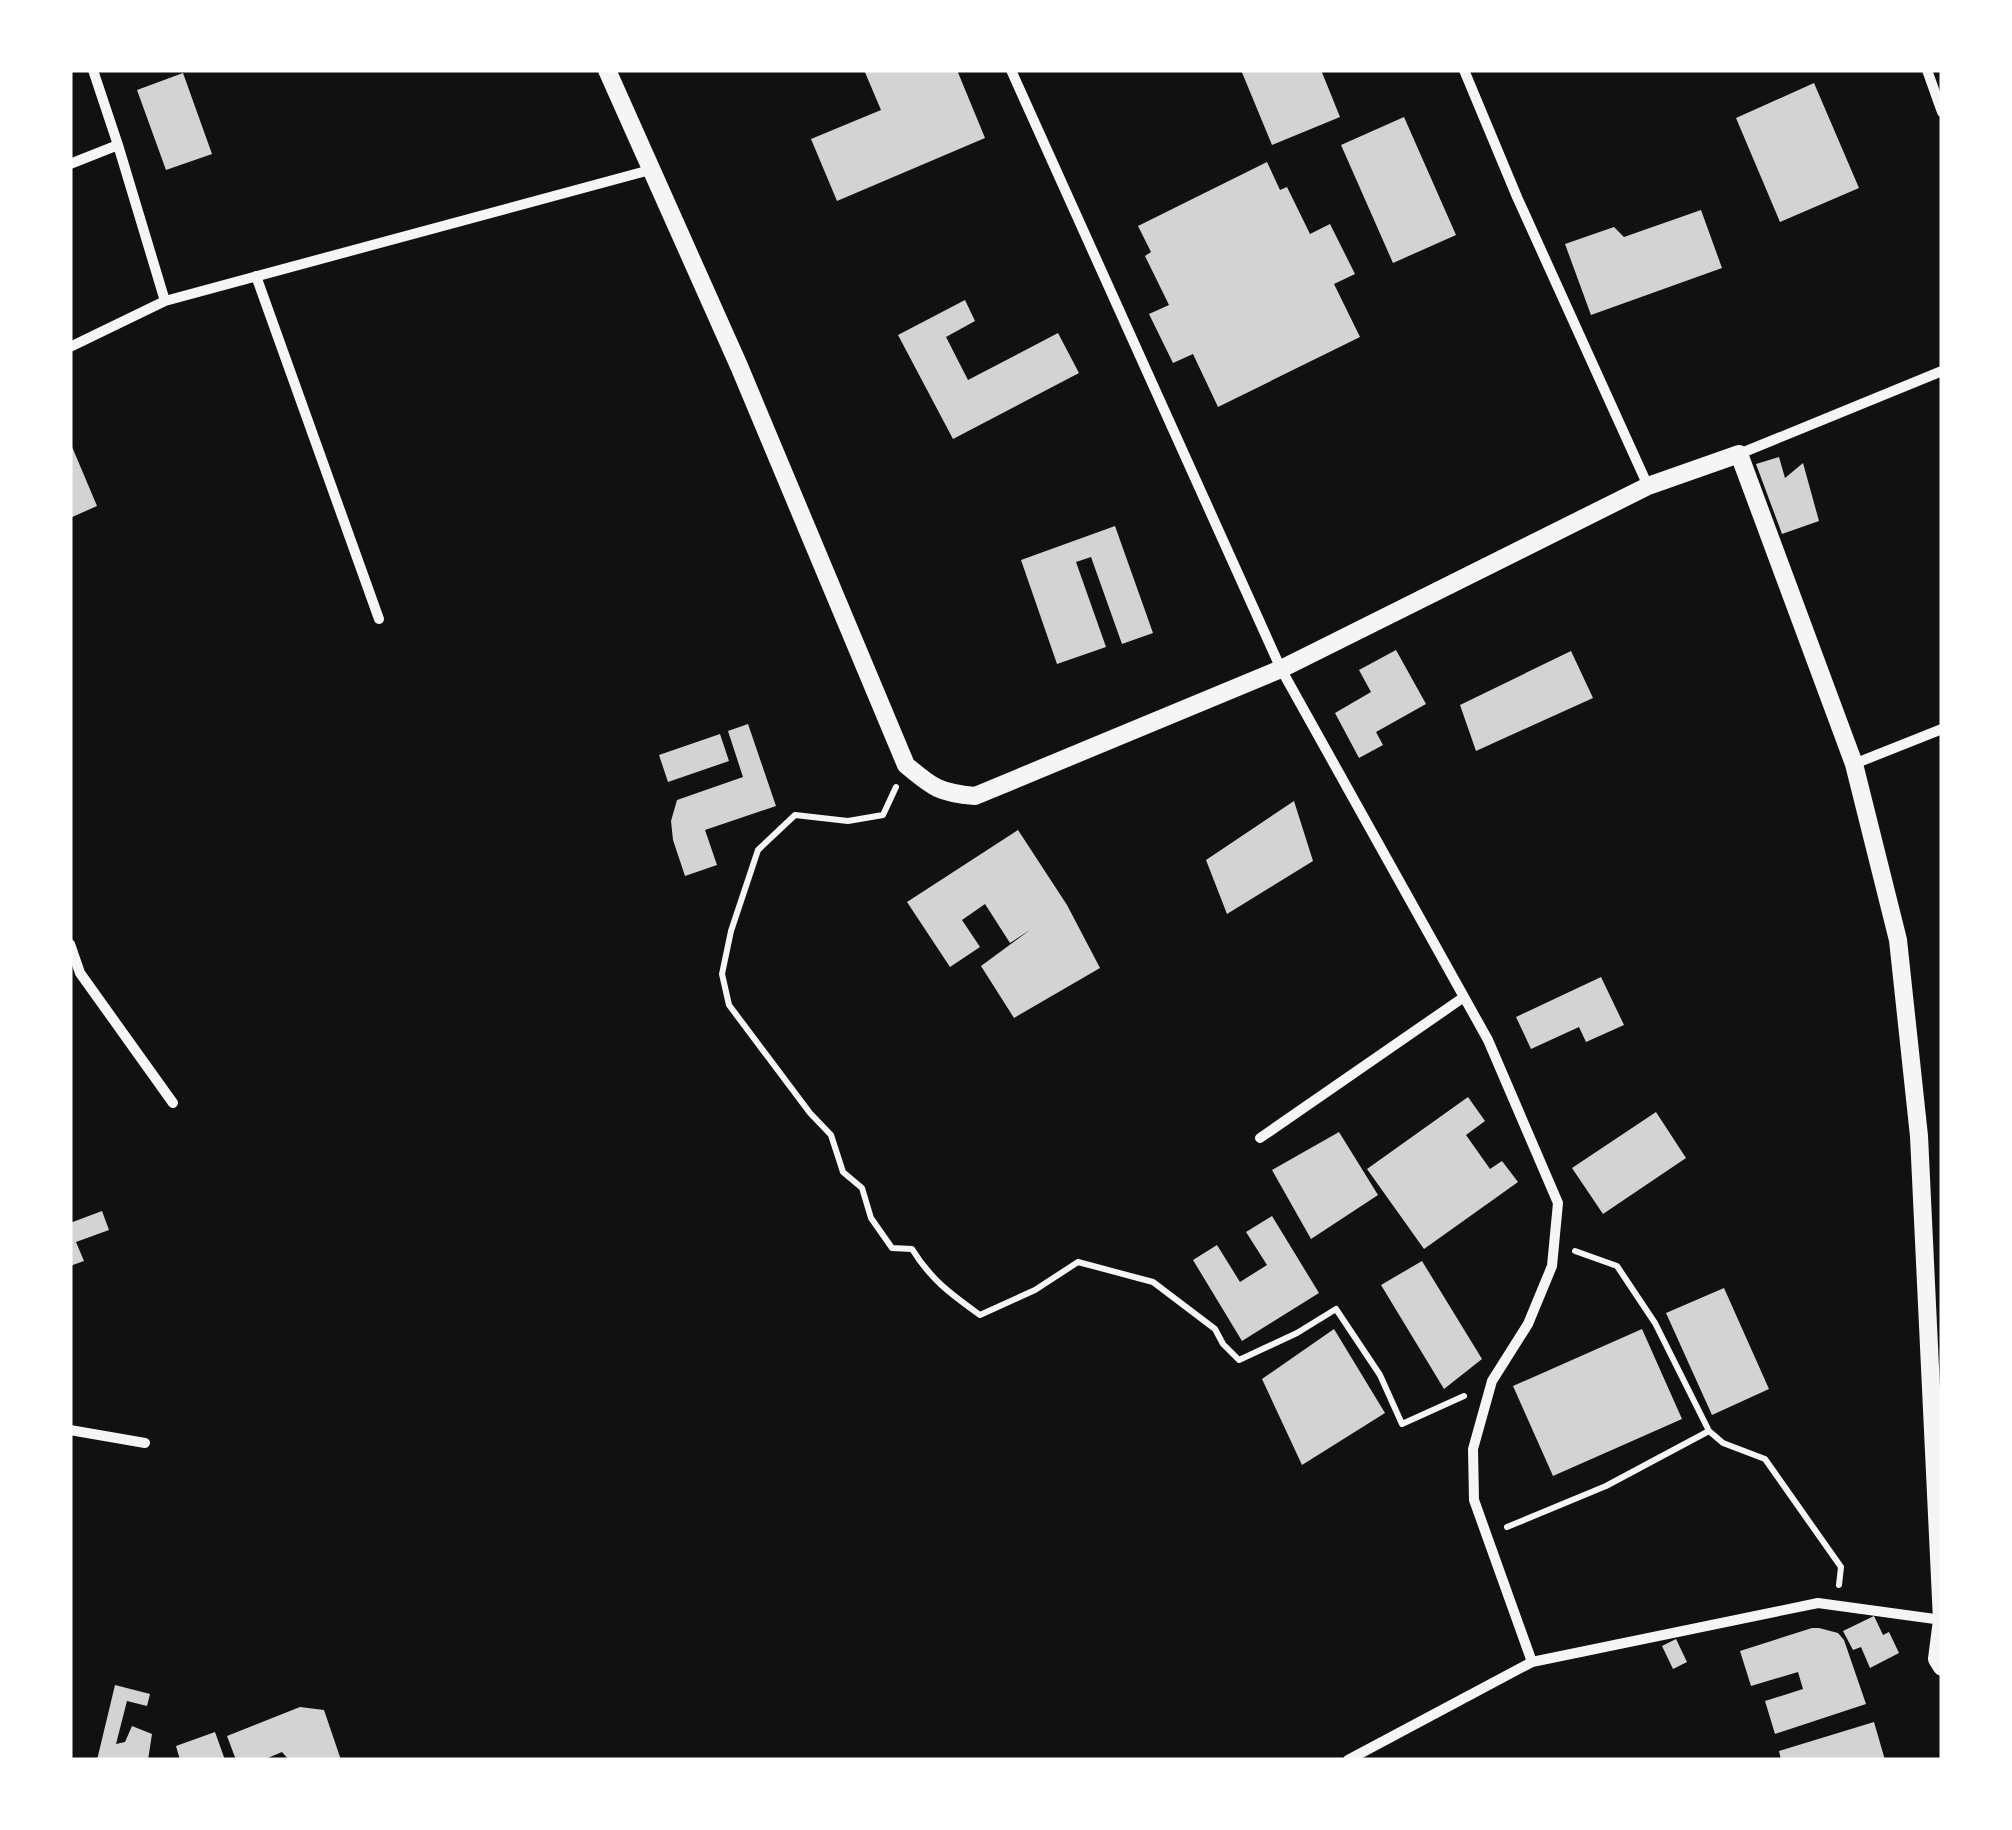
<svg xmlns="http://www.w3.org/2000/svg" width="2012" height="1830" font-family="'PT Serif',serif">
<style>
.building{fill:#d3d3d3}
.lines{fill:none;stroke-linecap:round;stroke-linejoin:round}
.path{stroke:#f5f5f5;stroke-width:6}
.minor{stroke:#f5f5f5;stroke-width:10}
.tertiary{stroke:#f5f5f5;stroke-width:18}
</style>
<rect width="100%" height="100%" fill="#111"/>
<path class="building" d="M864,70H957L985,138L837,201L811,139L881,110Z
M1241,70H1321L1340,117L1272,145Z
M183,73L212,154L166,170L137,90Z
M1814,83L1859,188L1780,222L1736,118Z
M1404,117L1456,235L1393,263L1341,145Z
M1267,162L1280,190L1287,187L1310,234L1330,224L1355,274L1334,284L1360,337L1218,407L1193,354L1173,363L1149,314L1169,305L1145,256L1151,252L1138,226Z
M1701,210L1722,268L1591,315L1565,244L1614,227L1624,237Z
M965,300L975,321L946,337L968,380L1058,333L1079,373L953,439L898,335Z
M70,442L97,506L70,518Z
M1779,457L1785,478L1803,463L1819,521L1782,534L1756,464Z
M1115,526L1153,633L1122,644L1091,557L1076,562L1106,647L1057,664L1021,560Z
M1396,650L1426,704L1376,732L1383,745L1359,758L1335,713L1371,692L1359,670Z
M1571,651L1593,698L1476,751L1460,705Z
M748,724L776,806L705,830L717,865L685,876L673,840L671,821L677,800L743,777L728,731Z
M720,734L729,761L668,782L659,755Z
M1294,801L1313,861L1227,914L1206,860Z
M1018,830L1067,905L1100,968L1014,1018L981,966L1030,930L1010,943L985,904L962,920L980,947L950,967L907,902Z
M1601,977L1624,1025L1586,1042L1579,1027L1531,1049L1516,1017Z
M1468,1097L1485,1121L1466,1135L1490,1169L1502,1161L1518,1182L1424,1249L1367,1169Z
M1656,1112L1686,1158L1603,1214L1572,1168Z
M1339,1132L1378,1195L1311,1239L1272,1170Z
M102,1211L109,1230L76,1242L84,1261L70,1266V1223Z
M1272,1216L1319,1293L1242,1341L1193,1260L1217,1245L1240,1282L1267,1265L1246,1232Z
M1422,1261L1482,1359L1444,1389L1381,1285Z
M1724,1288L1769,1389L1712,1415L1666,1313Z
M1334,1329L1385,1413L1302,1465L1262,1379Z
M1642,1329L1682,1419L1553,1476L1513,1386Z
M1874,1616L1883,1635L1889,1632L1899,1653L1870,1668L1861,1647L1853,1650L1843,1631Z
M1812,1628H1819L1838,1633L1844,1640L1866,1704L1775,1734L1765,1701L1803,1689L1798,1672L1751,1686L1740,1651Z
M1676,1639L1687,1662L1673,1669L1662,1646Z
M115,1685L150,1694L147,1706L127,1701L116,1744L125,1742L132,1726L152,1734L148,1760H97Z
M300,1707L324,1710L341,1760H289L282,1752L263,1760H236L227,1736Z
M1874,1722L1885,1760H1781L1779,1751Z
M215,1732L225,1760H180L176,1746Z"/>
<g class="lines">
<path class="path" d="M896,787L883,815L848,821L795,815L758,850L731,931L722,974L729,1005L810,1113L831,1135L843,1172L862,1188L871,1218L892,1248L912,1249C931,1280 951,1294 980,1315L1035,1290L1078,1262L1153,1282L1215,1329L1223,1344L1239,1360L1297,1333L1336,1309L1380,1375L1402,1424L1464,1396
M1575,1251L1617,1266L1655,1323L1709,1431L1723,1443L1765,1459L1841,1567L1839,1585
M1507,1527L1606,1486L1709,1431"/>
<path class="minor" d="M93,70L118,145L165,301
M1011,70L1281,669L1488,1040L1558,1203L1552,1266L1528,1324L1492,1381L1473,1449L1474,1500L1532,1662
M1464,70L1517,197L1648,486
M1927,70L1942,112
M70,164L118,145
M256,276L379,619
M70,347L165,301L650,170
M1739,454L1942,371
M1854,764L1942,729
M70,944L80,973L173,1103
M1260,1138L1464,997
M70,1430L145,1443
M1348,1760L1532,1662L1818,1603L1942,1620"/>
<path class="tertiary" d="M607,70L739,366L906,765C933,788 940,793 975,796L1281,669L1648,486L1739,454L1854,764L1898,940L1919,1136L1942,1620L1937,1659L1942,1667"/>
</g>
<rect width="2012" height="1830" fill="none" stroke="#ffffff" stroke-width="145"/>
</svg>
